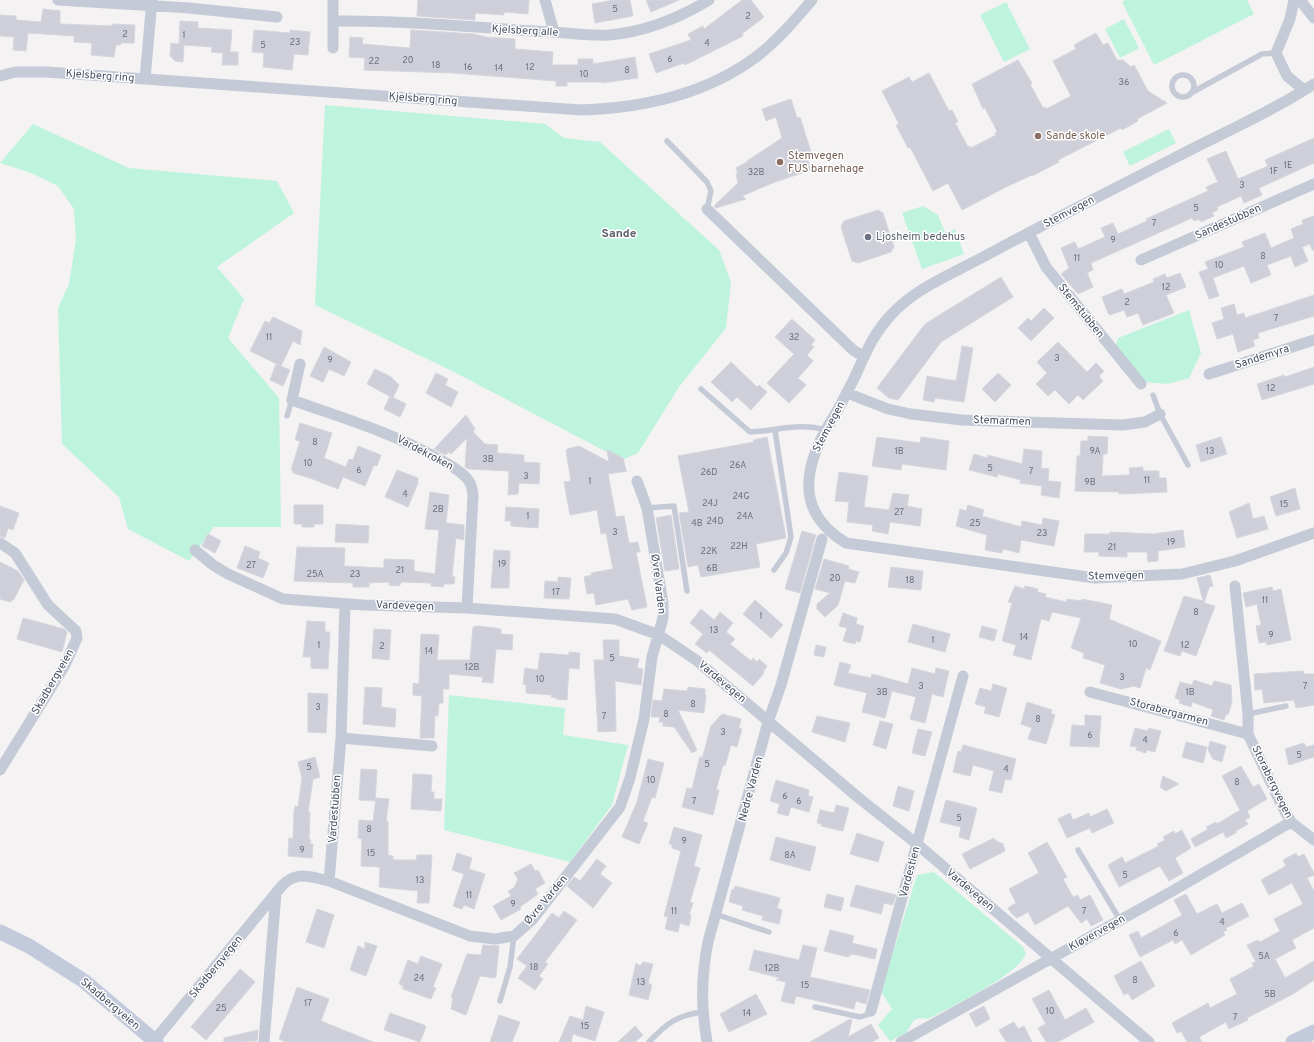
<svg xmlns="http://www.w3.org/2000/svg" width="1314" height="1042" font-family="Overpass,sans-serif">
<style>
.green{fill:#bef4de}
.building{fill:#cecfd8;stroke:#d5d6de}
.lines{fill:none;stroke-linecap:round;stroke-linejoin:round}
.lane{stroke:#c5cad7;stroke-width:5.5}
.street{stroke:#c5cad7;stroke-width:11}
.secondary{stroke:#c3cadc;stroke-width:15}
.education-dot{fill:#8d6e63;stroke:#fff;stroke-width:1.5}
.worship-dot{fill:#6b7280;stroke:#fff;stroke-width:1.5}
.labels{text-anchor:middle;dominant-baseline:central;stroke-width:3;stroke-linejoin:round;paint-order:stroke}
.number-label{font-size:9px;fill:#697080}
.street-label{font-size:11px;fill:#475062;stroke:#fff}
.education-label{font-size:11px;fill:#785e54;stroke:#fff;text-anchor:start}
.worship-label{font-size:11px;fill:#5b616d;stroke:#fff;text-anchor:start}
.neighbourhood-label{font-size:12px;font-weight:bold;fill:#5d6068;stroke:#fff}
</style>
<rect width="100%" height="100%" fill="#f4f2f2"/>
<path class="green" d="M1126,0H1247L1254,14L1154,65L1122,2Z
M1006,2L1030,49L1004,62L980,15Z
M1124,19L1139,48L1120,58L1105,29Z
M325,105L545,124L564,138L600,142L719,250L731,282L726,328L679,387L638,453L622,460L454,372L315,305Z
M33,124L129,168L277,181L294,213L217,267L244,299L228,338L279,398L281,527H214L189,561L128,529L119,497L62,444L58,308L69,284L76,239L74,209L58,186L31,173L0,163Z
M1169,129L1176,143L1130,166L1123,152Z
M923,206L938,215L945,233L955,229L964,254L922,269L902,213Z
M1189,310L1201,353L1189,378L1168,384L1143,382L1116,345L1118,338Z
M449,695L565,708L563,735L628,745L612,805L570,862L444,830Z
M934,872L1023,947L1026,954C1018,975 949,1008 928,1019L920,1018L914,1020L906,1033L890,1041L878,1025L892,1009L881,991L917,875Z"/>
<path class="building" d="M418,0H529L528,14L504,12V15L475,13V20L417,16Z
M614,0H630L633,16L595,23L592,4Z
M646,0H679L651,12Z
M742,0H751L764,17L742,34L743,36L685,65L684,63L656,73L649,54L691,40L688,34L703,26L704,29Z
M43,9L60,11V24L112,26V24L135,25L134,43H122L120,45H116L114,57L91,55L92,43L74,42V36L28,33L26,51L13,50L14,37L0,36V15L16,16V20L41,22Z
M180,21L198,22V28L232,30L230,52H238V65H222L223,53L211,52L212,47L184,45L183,62L175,61L170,56L171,43L179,44Z
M254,30L290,33V30L310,32L308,55L294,54L292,70L263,67L264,53L252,52Z
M411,30L474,34L486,37L515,39V49L553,52L552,65H578V59H593V64L635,57L638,78L602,83V82H567V86H556V81L453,73L364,70L365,58L349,57L350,37L363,38L362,44L410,48Z
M1096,33L1103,45L1108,43L1117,60H1123L1131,67L1134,65L1148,91L1167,103L1137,119L1138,121L1122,130L1121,128L1058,160L1059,162L1032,176V175L1006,187L962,210L948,183L933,191L910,147L908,148L896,125L899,124L882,91L909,77L912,82L929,73L949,111L952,110L958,122L955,123L968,147L970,146L971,148L996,135L995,133L997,131L985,108L983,109L972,84L1018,60L1032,83L1030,84L1043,108L1045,107L1046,109L1071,96L1053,61L1076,49L1074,45Z
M791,99L797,118L800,117L811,152L806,153L811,170L775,182L742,196L746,199L716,208L714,206L738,183L736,174H738L736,168L747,162V161L782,138L776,117L766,121L762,109Z
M1314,138V163L1259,188L1262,195L1244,203L1241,196L1217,207L1218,210L1212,213L1214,216L1201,222L1199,219L1194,221L1192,218L1091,263L1093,270L1087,273L1093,287L1078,294L1061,274L1069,268L1061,248L1075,242L1078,249L1105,237L1101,228L1113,223L1118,234L1147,221L1146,219L1208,191L1206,187L1218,182L1207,159L1226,151L1238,179L1268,166L1265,160Z
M878,210L883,213L894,247L891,252L858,263L852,261L841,227L844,221Z
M1314,216V250H1312L1310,244L1302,247L1308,261L1295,267L1291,256L1267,265L1271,275L1251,283L1244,266L1213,278L1219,296L1209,299L1199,272L1208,269L1205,262L1244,247L1242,242L1265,233L1271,248L1294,238L1291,229L1303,224L1302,220Z
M1180,273L1186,287L1166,295L1174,313L1143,325L1138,313L1127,317L1124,310L1110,315L1108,313L1102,297L1122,289L1124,294L1154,282L1153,279L1165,274L1167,278Z
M1001,277L1013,297L941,342L898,400L889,398L877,388L925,324Z
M1314,295V316L1258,333L1259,338L1253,340L1255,346L1238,352L1233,334L1217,339L1212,323L1224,319L1221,308L1234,304L1237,315L1244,313L1245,318Z
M1044,308L1054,318L1031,341L1018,328L1028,318L1031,321Z
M273,317L302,331L300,345L293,341L281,366L250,351L265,321L269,323Z
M792,319L815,340L811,345L814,347L807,355L813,361L798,378L806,385L789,403L767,383L794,354L775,337Z
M1058,342L1087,372L1096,363L1104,371L1099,376L1103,381L1083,400L1078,395L1069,404L1055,390L1048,396L1036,384L1047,373L1037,362Z
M962,346L973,348L964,402L935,398L934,402L923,400L927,376L956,381Z
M324,347L351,362L344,376L329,369L323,382L310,376Z
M731,362L757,387L759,385L767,392L751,410L737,397L732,402L711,382Z
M276,364L290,370L283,386L270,380Z
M1314,367V384L1262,400L1257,384L1284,375L1285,377Z
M375,369L391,377L399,385L393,398L367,384Z
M436,373L448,379L445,385L458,392L451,407L426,393Z
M998,373L1011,385L995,402L982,389Z
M390,396L406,404L400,417L384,409Z
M466,415L475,429L473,432L485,444L498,445L497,453L524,455V462L540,463L539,484L519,483L518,494L508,495L509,471L468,469L465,467L467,438L451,454L448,452L446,455L434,449Z
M300,423L332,433L324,458L346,467L349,459L353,460L358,446L381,455L377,466L374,465L365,486L343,477L338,489L310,478L293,473V471L291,470L300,441L295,440Z
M1088,436L1108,437L1107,454H1103L1102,476L1130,475L1129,468L1143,467V471H1159V478H1166L1167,492L1119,494V492L1075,491L1077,456H1080L1081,441H1088Z
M767,437L786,538L756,544L760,567L701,577L698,565L688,567L679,513L689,512L678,456L754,442L753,440Z
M877,437L920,443L921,437L949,441L946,470L902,464L901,470L872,466Z
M1221,437L1227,454L1201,462L1196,445Z
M579,446L609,462L607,450L623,458L626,470L627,471L608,474L616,517L624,516L629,543L638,542L640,552H636L647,607L632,610L628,599L596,605L594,593L587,594L584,577L592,575L591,573L613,569L606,533L601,534L597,510L570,515L564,482L571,481L566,451L567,449Z
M1024,449L1042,451L1041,468L1049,469L1048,481L1061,482L1059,498L1041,495L1042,486L1020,483L1021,480L998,474L997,477L969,470L974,454L987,458L988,455L1022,464Z
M397,470L418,478V483L408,507L385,497Z
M839,472L868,476L864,507L889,510L893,493L909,495L907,506L922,509L920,526L890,522L888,534L872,531L873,525L847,522L849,502L835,501Z
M1295,488L1300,509L1276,516L1270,497Z
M430,492L449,495L446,523L464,525V540L456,538L452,576L445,575L455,577L454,584H444L443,587L431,586V583L402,582L399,586L389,585V582L369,583V587H353V583L294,581L297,547L345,548L344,566L384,568V559L414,560V571L435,574L439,530L425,529Z
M1249,503L1253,519L1264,516L1268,529L1237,538L1229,512Z
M294,505H323V524H314V527H302V524H294Z
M968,505L984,510L982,516L1021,527L1022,521L1042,525L1043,518L1059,521L1054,546L1021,540L1019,553L1003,549L1002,553L985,550L987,535L956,526L960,509L966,511Z
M0,506L19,513L13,530L8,528L5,538L0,536Z
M506,507L539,509L538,528L511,526V521H505Z
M671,515L679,569L665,571L656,518Z
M336,524L369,526L368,543L335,542Z
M1183,530L1185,547L1158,551V561L1148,562L1147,552H1127V557L1099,556V552H1084L1085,534H1110V532L1153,534Z
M802,531L816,535L800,593L785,589Z
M208,534L221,541L215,553L202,546Z
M245,546L260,552L258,558L269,563L263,578L237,568Z
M494,550L510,551L509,588H491Z
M824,559L849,566L848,569L859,572L855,583L845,581L838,605L825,617L817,609V604L830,593L815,589Z
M0,562L18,571L24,580L14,599L10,602L0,599Z
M891,567L923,571L921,590L888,587Z
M1210,575L1213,586L1209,587L1204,603L1215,606L1196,656L1182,651L1180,656L1164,651L1184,596L1203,601L1197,578Z
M558,577L571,578L569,599L544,598L545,581L558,582Z
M1015,586L1024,589L1025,586L1038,589L1037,592L1046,594L1045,597L1066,602L1067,599L1082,601V599L1112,605L1109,619L1161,641L1150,670L1146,668L1140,688L1134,686L1121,689L1100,683L1105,665L1083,658L1084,653L1071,648L1081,618L1052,612L1049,621L1041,619L1031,660L1013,655L1016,645L1002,641L1012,603L1008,602Z
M1272,587L1273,591L1281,589L1291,640L1267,645L1266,642L1259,643L1256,626L1261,625L1257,604L1246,607L1243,593Z
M755,600L783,625L771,638L743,614Z
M701,609L714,620L720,612L733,623L726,632L735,639L730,644L751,661L753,658L757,662L759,659L767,666L763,672L764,673L753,686L709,650L707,653L695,644L703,634L690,623Z
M843,613L857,618L856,624L864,626L860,642L856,641L855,644L843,641L847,628L839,626Z
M23,618L64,629L67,632L62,652L17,639Z
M307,621L325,622V632H330L328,669L311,668V657H303Z
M913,624L950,634L945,652L908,642Z
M478,626L496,628L501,629V634L513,635L512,650L496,649L493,683L482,682L483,677L449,674V689H443V703H439L438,716L435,715L434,738H420L422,696L413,695V683L419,684L421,634L439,635L437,660H470L473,627Z
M982,626L997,630L994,641L979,637Z
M374,629L391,630L389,660L372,658Z
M603,640H619V656L639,659L637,668L643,669L641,685L615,681L616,731L598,732L594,660H604Z
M816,645L826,647L824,657L814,655Z
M569,652L580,653L579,669L569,668L567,700L556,699V698L551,697L552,695L526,693V685L523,684L525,668L538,670L540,653L569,655Z
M840,662L851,665L848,673L871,678L872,674L908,684L912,668L935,674L936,668L949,671L943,697L932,694L925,723L910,719L916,697L892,691L885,718L862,712L867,693L834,685Z
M1303,671L1304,674H1314V705L1296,708L1294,700L1264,703L1262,689L1255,690L1254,674Z
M1194,680L1212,686L1214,681L1231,685L1232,702L1228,715L1226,714L1224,720L1211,716L1213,710L1211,709L1192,702L1191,707L1179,703L1180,700L1175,698L1180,682L1192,685Z
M993,684L1007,688L999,717L984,713L986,707L975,704L980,688L991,691Z
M365,687L382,688L381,707L396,709L395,727L363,724Z
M688,687L705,689V695H706L704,713L678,710L697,750L692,753L674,727L663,726V722H659L660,717H651L653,700L662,701L664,689L687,691Z
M308,693L328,694L326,733L308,732Z
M1027,702L1052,710L1051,713L1055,715L1046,744L1028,739L1032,728L1021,724Z
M722,714L741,719L739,728L742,729L737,747L731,745L725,766L723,765L716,790H719L713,815L682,807L687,788L692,789L700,756L702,759L711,726Z
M1085,715L1101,716L1099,747L1070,746L1072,725L1085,726Z
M817,716L850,723L845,742L812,732Z
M880,721L893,724L886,749L873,745Z
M1135,728L1148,731V728L1161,731L1155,752L1147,750L1146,753L1136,750L1137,747L1130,746Z
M918,729L932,732L925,756L912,753Z
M1210,741L1226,746L1222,762L1213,759L1208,750Z
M1186,742L1207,747L1203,763L1182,757Z
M1304,743L1306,747L1314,745V757L1289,765L1285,749Z
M963,745L1016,759L1011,780L1005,779L1002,793L989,790L994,771L973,765L970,776L953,772L958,751L961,752Z
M315,757L320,777L313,779L308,812H310L309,839L311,840L310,844H313L312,858L288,856L289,838L293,839L294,811L295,806L298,807L302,778L298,762Z
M648,759L664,763L655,798L652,797L643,821L648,823L639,844L622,837L637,802Z
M1241,766L1253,787L1259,784L1267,799L1247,811L1250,817L1245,820L1248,824L1236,831V833L1226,838L1223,832L1195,847L1191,839L1208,829L1206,827L1216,822L1217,824L1240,810L1222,776Z
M361,769L377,770L375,801L359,800Z
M413,774L432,775L431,792H434V799H442L441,811L411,809Z
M1163,776L1179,784L1166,791L1160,787Z
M776,780L809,790L808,796L813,797L809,812L791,807L788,816L777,813L780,804L770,801Z
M898,786L914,791L909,811L893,806Z
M376,798L389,799L386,821H388V855L393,856V860H416L417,855H432L429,903H417L418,891L379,887L380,867L361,866L362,839L358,838L359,820L373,821Z
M946,800L977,808L969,840L959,837L961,827L940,822Z
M836,805L849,808L843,831L821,826L822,824L817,823L820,810L834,813Z
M1107,809L1114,823L1092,833L1090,828L1067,838L1058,819L1070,813L1073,820L1089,813L1090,817Z
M674,827L702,835L694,866L700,868L690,902L693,903L689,915H691L689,926L680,923L678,932L665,929L668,917L664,916L681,851L672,848V845L669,844Z
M1182,830L1191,848L1175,858L1183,873L1169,881L1160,866L1119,887L1108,865L1122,857L1125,863L1159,846L1157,844L1165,840L1163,837L1174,831L1175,834Z
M857,833L884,842L878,862L850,854Z
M776,837L816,847L810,871L770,860Z
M994,838L996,841L1003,844L1005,851L970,869L962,854Z
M1047,842L1067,877L1063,879L1073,897L1078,895L1080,900L1090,895L1103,920L1091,926L1087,919L1081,923L1068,906L1035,925L1028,912L1017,918L1012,914L1008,908L1016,903L1009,889L1039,873L1028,853Z
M457,853L472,858L469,869L485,874L474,909L464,905L462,909L453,906L464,874L452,870Z
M1296,853L1298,857L1304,854L1314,873V875L1307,878L1314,891V928L1292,940L1296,948L1275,959L1285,978L1314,961V980L1293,994L1247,1018L1248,1020L1229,1029L1226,1022L1199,1037L1202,1042H1187L1181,1031L1177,1033L1172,1023L1208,1003L1210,1008L1237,994L1230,979L1254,966L1252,963L1256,962L1247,945L1258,940L1260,942L1280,931L1274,919L1303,904L1292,883L1269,895L1261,880L1286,866L1283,860Z
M597,859L606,866L600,874L612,883L593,908L567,886L574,877L580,881Z
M531,864L535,871L538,870L545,883L535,889L538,894L520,907L521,909L501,920L493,906L511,896L508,891L514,888L518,879L514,873Z
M856,885L896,895L893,905L884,903L881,914L850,906Z
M735,886L780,898L777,908L782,910L779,924L762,920L763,916L742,910L743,906L729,902L732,889L734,890Z
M827,894L844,898L841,911L824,907Z
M1186,894L1197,914L1217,904L1222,913L1242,903L1249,916L1226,928L1227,930L1223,932L1225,935L1191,955L1182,940L1175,944L1173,940L1140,957L1129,935L1138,931L1141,938L1182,915L1174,900Z
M317,909L334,915L324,948L306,942Z
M564,911L577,920L545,962L548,964L539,976L543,979L535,990L518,978L527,966L517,959L552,913L559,918Z
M830,930L854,936L852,943L877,949L875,959L852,954L848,957L824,951Z
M365,942L377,946L366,976L350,970L358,946L365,949Z
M483,945L499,946L496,976L495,978L480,976L466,1015L451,1009L453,998L451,997L467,954L481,955Z
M803,945L817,948L810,977L870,990L866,1004L856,1001L854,1009L796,996L794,1004L781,1001L786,982L776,980L780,978L749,970L754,950L799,960Z
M421,956L442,964L433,987L436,988L431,999L403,989V986L399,984L408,960L418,964Z
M1141,961L1155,986L1132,1000L1128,993L1124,995L1114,976Z
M643,962L653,964L648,983L652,985L648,1000L629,995L636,963L640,966Z
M240,969L255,982L206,1040L191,1027Z
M297,987L329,999L321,1021L373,1042H286L279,1039Z
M1049,990L1065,1020L1086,1008L1094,1022L1058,1042H1046L1038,1028L1046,1024L1032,999Z
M756,994L767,1014L729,1032L720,1014Z
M586,1006L604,1012L595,1041L573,1034L571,1042H559L570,1016L583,1020Z
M984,1006L990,1019L976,1027L969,1014Z
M390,1013L424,1025L426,1027L420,1042L384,1030Z
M499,1015L520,1022L512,1042H490Z
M850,1019L852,1020L848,1037L871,1024L879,1038L872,1042H810Z
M1014,1022L1018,1029L1024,1026L1032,1042H1006L999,1030Z
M635,1026L643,1035L635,1042H618Z
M258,1030L257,1041L224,1042V1038Z"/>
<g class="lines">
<path class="lane" d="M1172 86a11 11 0 1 1 22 0a11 11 0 1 1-22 0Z
M1191,93L1262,54L1276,53
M667,141L707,182L711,191L707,209
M701,389L750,432C775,431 801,422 825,430
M1153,395L1160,414L1188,465
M287,416L292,400
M647,508L674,506L687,591
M774,570L786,553L791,537L775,430
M1248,714L1286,706
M1078,850L1120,920
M715,914L769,932
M500,1001L510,967L514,936
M815,1007L860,1017L869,1014L871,1011
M649,1042C667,1023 676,1016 702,1012"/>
<path class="street" d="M58,0L189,8L277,17
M333,0V48
M545,0L554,32
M1294,0L1290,19L1276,53L1287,76L1303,89L1308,88
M1300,0L1314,18
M334,21C406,20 479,28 552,32C571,33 590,36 609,35C644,32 679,18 709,0
M0,76L15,72H47L581,110C643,108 705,95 756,57C778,40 795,20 812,0
M145,79L152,0
M1314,84C1279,107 1236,127 1198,146C1127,182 1055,218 985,256C952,274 915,288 890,316C867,341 862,366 846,394C839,409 830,422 822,437C801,480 802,516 846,543L1095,578L1182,574L1235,561L1314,533
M707,209L853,350L863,356
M1029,233L1046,267L1141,384
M1141,260L1314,184
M300,364L292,400C342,418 391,432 437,458C448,464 462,471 469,481C472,485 472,490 473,495L467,608
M1209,374L1314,340
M847,393L888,409L911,414L962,420L1123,425L1145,422L1160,414
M0,543L15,553L48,605L76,631L77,638L65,665L0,770
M195,550L213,565L228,574L283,599L363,605L467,608L615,619L659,635L696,660L860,799L917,844L1149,1042
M1235,586L1248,714V734L1281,804L1291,822L1314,840
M1090,692L1248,734
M341,738L432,746
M329,881L341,738L345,604
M871,1011L963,676
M154,1041L276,893
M264,1042L276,893C292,870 305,875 329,881L470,936L495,939L514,936L532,920L620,807L630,778L644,719L652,657L663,618V603L647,508L637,481
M707,1042C701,1006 701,978 708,942L768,722L781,685L822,539
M901,1042L1176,889L1291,822"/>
<path class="secondary" d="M0,932L29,946L84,981L156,1042
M1293,1042L1314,1032"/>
</g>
<g class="education-dot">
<circle cx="1038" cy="136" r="4"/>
<circle cx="780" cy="162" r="4"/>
</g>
<circle class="worship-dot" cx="868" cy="237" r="4"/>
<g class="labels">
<g class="number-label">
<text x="615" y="9">5</text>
<text x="748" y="16">2</text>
<text x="125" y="34">2</text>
<text x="184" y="35">1</text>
<text x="295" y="42">23</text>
<text x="707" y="43">4</text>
<text x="263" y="45">5</text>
<text x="670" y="59">6</text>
<text x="408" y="60">20</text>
<text x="374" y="61">22</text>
<text x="436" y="65">18</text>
<text x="468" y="67">16</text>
<text x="530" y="67">12</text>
<text x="499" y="68">14</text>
<text x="627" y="70">8</text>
<text x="584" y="74">10</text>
<text x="1124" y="82">36</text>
<text x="1288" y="165">1E</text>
<text x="1274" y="171">1F</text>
<text x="756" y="172">32B</text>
<text x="1242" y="185">3</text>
<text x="1196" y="208">5</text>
<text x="1154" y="223">7</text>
<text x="1113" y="240">9</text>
<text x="1263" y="256">8</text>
<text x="1077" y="258">11</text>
<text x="1219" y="265">10</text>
<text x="1166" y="287">12</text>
<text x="1127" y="302">2</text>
<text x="1276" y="318">7</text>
<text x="269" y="337">11</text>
<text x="794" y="337">32</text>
<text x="1057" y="358">3</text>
<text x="330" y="360">9</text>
<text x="1271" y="388">12</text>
<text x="315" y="442">8</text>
<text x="899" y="451">1B</text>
<text x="1095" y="451">9A</text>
<text x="1210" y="451">13</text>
<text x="488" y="459">3B</text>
<text x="308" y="463">10</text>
<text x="738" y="465">26A</text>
<text x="990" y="468">5</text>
<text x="359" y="470">6</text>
<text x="1031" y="471">7</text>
<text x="709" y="472">26D</text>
<text x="526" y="476">3</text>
<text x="1147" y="480">11</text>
<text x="590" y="481">1</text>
<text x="1090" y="482">9B</text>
<text x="405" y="494">4</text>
<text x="741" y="496">24G</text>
<text x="710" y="503">24J</text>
<text x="1284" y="504">15</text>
<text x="438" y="509">2B</text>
<text x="899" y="512">27</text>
<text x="528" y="516">1</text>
<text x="745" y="516">24A</text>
<text x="715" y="521">24D</text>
<text x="697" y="523">4B</text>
<text x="975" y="523">25</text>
<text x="615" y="532">3</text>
<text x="1042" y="533">23</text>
<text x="1171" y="542">19</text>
<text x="739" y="546">22H</text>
<text x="1112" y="547">21</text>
<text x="709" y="551">22K</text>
<text x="502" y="564">19</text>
<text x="251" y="565">27</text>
<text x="712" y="568">6B</text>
<text x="400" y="570">21</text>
<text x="315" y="574">25A</text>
<text x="355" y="574">23</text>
<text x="835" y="578">20</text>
<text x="910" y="580">18</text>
<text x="556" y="592">17</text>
<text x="1265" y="600">11</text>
<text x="1196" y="612">8</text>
<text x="761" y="616">1</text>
<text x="714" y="630">13</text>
<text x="1271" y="635">9</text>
<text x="1024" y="637">14</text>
<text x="933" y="640">1</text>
<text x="1133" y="644">10</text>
<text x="319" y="645">1</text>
<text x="1185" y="645">12</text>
<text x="382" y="646">2</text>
<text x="429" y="651">14</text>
<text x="612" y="658">5</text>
<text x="472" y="667">12B</text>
<text x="1122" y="677">3</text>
<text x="540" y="679">10</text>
<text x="921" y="686">3</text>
<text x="1305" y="686">7</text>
<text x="882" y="692">3B</text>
<text x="1190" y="692">1B</text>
<text x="693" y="704">8</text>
<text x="318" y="707">3</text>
<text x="666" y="714">8</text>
<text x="604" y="716">7</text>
<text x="1038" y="719">8</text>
<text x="723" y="732">3</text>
<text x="1090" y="735">6</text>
<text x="1145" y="740">4</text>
<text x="1299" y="755">5</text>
<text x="707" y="764">5</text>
<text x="309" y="767">5</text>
<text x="1006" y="769">4</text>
<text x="651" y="780">10</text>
<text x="1237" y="782">8</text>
<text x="785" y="796">6</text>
<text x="694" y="801">7</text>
<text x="799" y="801">6</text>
<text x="959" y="818">5</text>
<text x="369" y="829">8</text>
<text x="684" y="841">9</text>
<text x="302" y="850">9</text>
<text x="371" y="853">15</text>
<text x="790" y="855">8A</text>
<text x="1125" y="875">5</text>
<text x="420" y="880">13</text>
<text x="469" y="895">11</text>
<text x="513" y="904">9</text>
<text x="674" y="911">11</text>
<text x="1084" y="911">7</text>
<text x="1222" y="922">4</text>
<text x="1176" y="933">6</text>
<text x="1264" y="956">5A</text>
<text x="534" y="967">18</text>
<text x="772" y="968">12B</text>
<text x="419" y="978">24</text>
<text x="1135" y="980">8</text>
<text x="641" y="982">13</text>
<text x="805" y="985">15</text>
<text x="1270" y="994">5B</text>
<text x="308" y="1003">17</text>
<text x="221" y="1008">25</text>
<text x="1050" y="1011">10</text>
<text x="747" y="1013">14</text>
<text x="1235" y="1017">7</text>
<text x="585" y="1026">15</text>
</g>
<g class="street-label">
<text transform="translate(525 31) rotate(3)">Kjelsberg alle</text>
<text transform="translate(100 76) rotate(4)">Kjelsberg ring</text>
<text transform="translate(423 99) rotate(4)">Kjelsberg ring</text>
<text transform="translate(1069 212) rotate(-28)">Stemvegen</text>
<text transform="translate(1228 222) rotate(-24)">Sandestubben</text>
<text transform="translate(1081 311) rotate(51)">Stemstubben</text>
<text transform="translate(1262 357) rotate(-18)">Sandemyra</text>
<text transform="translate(1002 421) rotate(2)">Stemarmen</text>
<text transform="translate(829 427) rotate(-62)">Stemvegen</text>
<text transform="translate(425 453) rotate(28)">Vardekroken</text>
<text transform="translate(1116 576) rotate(-1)">Stemvegen</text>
<text transform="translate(658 584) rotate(83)">Øvre Varden</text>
<text transform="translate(405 606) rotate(2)">Vardevegen</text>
<text transform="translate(53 682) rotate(-60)">Skadbergveien</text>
<text transform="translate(722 682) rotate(40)">Vardevegen</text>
<text transform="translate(1169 712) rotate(15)">Storabergarmen</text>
<text transform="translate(1272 782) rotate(64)">Storabergvegen</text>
<text transform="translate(751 789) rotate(-75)">Nedre Varden</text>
<text transform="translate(335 809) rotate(-86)">Vardestubben</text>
<text transform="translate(910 872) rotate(-75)">Vardestien</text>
<text transform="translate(970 890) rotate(40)">Vardevegen</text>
<text transform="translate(546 900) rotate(-50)">Øvre Varden</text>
<text transform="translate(1097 933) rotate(-29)">Kløvervegen</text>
<text transform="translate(216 967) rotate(-51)">Skadbergvegen</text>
<text transform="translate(110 1004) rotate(40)">Skadbergveien</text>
</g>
<g class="education-label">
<text x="1046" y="136">Sande skole</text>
<text x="788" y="156">Stemvegen<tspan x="788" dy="13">FUS barnehage</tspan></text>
</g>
<g class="worship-label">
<text x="876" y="237">Ljosheim bedehus</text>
</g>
<g class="neighbourhood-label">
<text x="619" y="234">Sande</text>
</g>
</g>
</svg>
